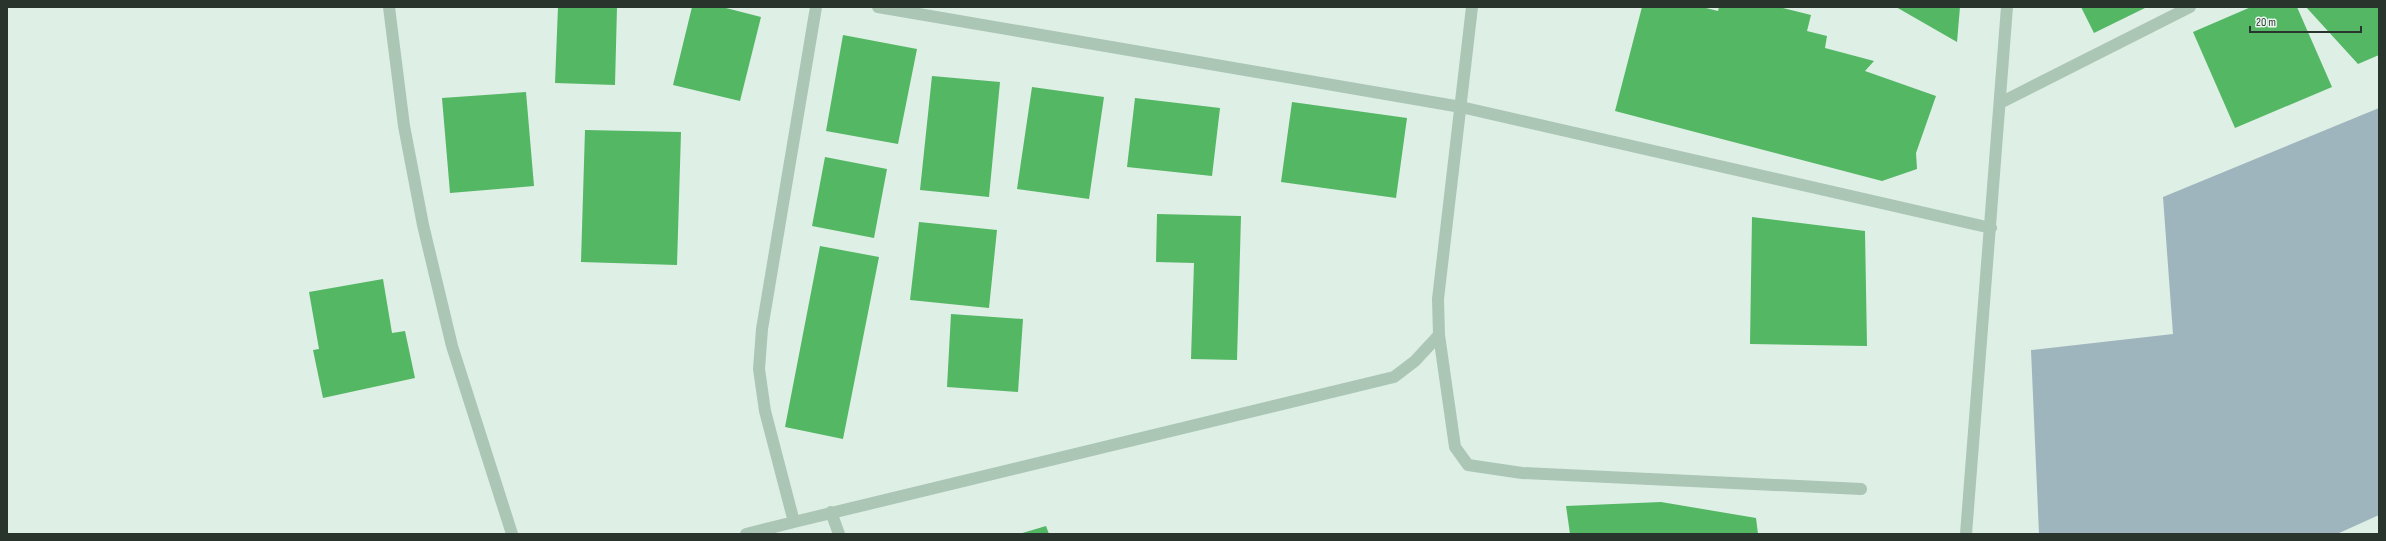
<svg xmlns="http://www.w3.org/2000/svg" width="2386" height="541" font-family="'Sofia Sans Condensed',sans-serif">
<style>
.green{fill:#9fb5bd}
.building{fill:#54b764}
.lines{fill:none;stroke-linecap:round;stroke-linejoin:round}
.lane{stroke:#abc6b5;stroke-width:12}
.street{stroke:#abc6b5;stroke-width:12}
</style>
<rect width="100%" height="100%" fill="#deefe6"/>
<path class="green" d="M2379,108V515L2337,534H2039L2031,350L2173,334L2163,197Z"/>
<path class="building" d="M558,7H617L615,85L555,83Z
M692,7H722L761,17L740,101L673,85Z
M1642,7H1702L1718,11L1719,7H1779L1811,15L1807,31L1827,36L1825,48L1874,61L1865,71L1936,96L1916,153L1917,169L1882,181L1615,111Z
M1896,7H1960L1957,42Z
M2081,7H2147L2094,33Z
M2251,7H2297L2332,87L2235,128L2193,32Z
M2306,7H2379V55L2358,64Z
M843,35L917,49L898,144L826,131Z
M932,76L1000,82L989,197L920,190Z
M1032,87L1104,97L1089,199L1017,189Z
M526,92L534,186L450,193L442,98Z
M1135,98L1220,108L1212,176L1127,167Z
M1292,102L1407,118L1396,198L1281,182Z
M585,130L681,132L677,265L581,262Z
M825,157L887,169L874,238L812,226Z
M1157,214L1241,216L1237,360L1191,359L1194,263L1156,262Z
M1752,217L1865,231L1867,346L1750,344Z
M919,222L997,230L989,308L910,300Z
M820,246L879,257L843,439L785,427Z
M383,279L392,333L405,331L415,378L323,398L313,350L319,349L309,292Z
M951,314L1023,319L1018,392L947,387Z
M1661,502L1756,518L1758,534H1570L1566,506Z
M1046,526L1049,534H1019Z"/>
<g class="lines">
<path class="lane" d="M1439,335L1455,447L1468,465L1522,473L1861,489"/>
<path class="street" d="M389,7L404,126L423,225L452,346L512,534
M878,7L1461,107L1991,228
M2000,103L2190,7
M831,512L839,534
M794,522L1394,377L1415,361L1439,335L1438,299L1472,7
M746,534L794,522L765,411L759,369L762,329L816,7
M1966,534L2007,7"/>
</g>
<rect width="2386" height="541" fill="none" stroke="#29352c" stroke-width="16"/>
<path d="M2250 26v6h111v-6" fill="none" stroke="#29352c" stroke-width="2"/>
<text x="2256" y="26" font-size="12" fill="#29352c" stroke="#eaf7f0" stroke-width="3" paint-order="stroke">20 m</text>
</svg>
